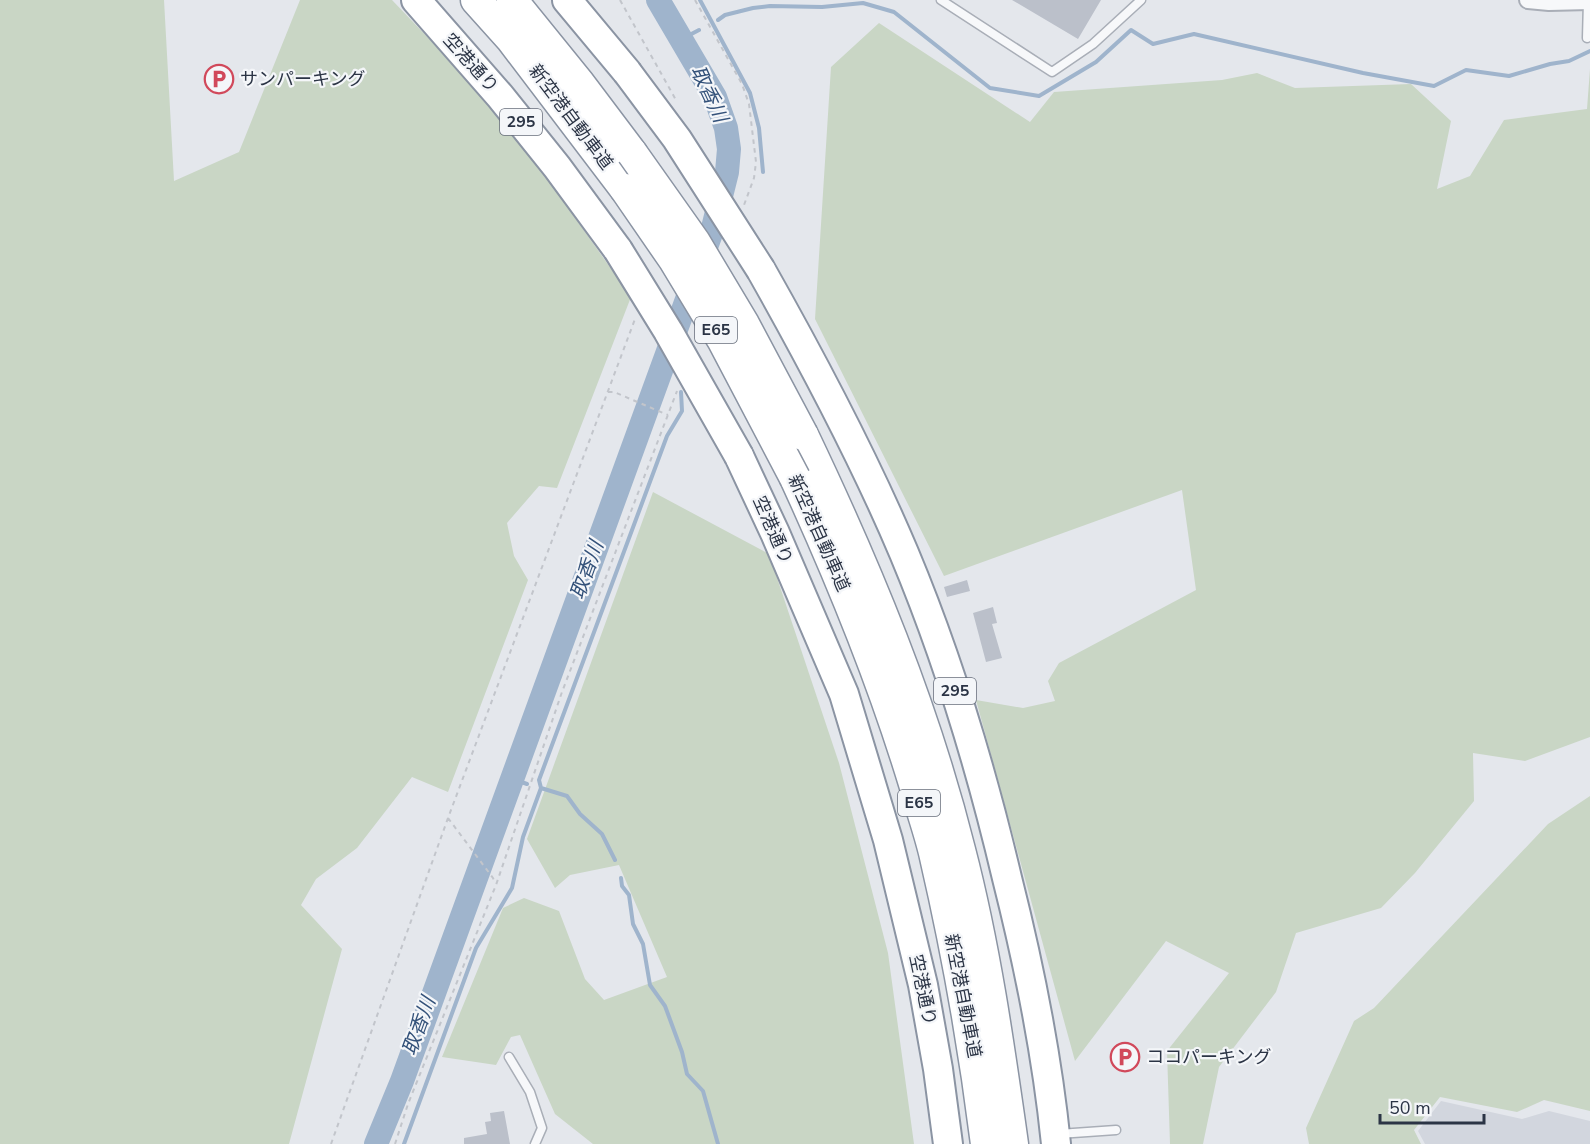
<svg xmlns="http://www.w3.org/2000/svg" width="1590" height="1144" font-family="'Nunito Sans','Noto Sans JP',sans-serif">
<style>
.built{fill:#d2d6de}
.green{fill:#c9d6c5}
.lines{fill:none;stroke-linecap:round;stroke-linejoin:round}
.stream{stroke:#9fb4cc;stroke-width:4}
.river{stroke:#9fb4cc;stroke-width:24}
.building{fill:#bbc0ca}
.service-casing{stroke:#a9aeb7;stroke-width:11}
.minor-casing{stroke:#a9aeb7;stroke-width:20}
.trunk-casing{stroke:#8b94a3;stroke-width:32}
.motorway-casing{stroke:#8b94a3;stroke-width:33}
.path{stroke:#c2c5cb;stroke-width:2;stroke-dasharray:4.5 4.5;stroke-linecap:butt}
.service{stroke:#f7f8fa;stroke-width:8}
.minor{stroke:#f7f8fa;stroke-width:16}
.trunk{stroke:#fff;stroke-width:28}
.motorway{stroke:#fff;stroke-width:30}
.trunk-bridge-casing{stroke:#8b94a3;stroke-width:32;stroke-linecap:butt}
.motorway-bridge-casing{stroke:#8b94a3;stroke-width:33;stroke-linecap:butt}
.trunk-bridge{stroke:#fff;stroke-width:28}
.motorway-bridge{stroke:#fff;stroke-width:30}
.labels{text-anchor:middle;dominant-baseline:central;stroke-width:4.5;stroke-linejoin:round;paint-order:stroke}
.shield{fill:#f4f6f9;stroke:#676e7b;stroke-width:1.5}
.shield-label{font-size:16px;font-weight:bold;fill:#2b3445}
.street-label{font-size:18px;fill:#2b3445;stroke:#f4f6f9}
.poi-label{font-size:18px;fill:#2b3445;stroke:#f4f6f9;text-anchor:start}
.water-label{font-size:20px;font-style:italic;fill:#34527a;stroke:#f4f6f9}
</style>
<rect width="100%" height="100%" fill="#e4e7ec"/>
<path class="built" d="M1441,1101L1522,1119L1549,1111L1590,1121V1144H1425L1418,1131Z"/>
<path class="green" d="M0,0H164L174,181L239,152L300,0H392L478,90L554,188L631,297L557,488L539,486L507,523L514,556L528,580L448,792L412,777L357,848L316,879L301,905L342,949L289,1144H0Z
M879,23L1030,122L1054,92L1222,80L1257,73L1295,88L1411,84L1451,121L1437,189L1470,176L1504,120L1587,109L1590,69V737L1525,761L1473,753L1474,801L1415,873L1381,908L1296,933L1276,992L1219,1067L1203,1144H1170L1167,1051L1229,973L1166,941L1075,1061L976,700L1023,708L1055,701L1048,681L1059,663L1196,590L1182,490L944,576L815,319L831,67Z
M653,492L769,554L839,763L888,953L914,1144H593L555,1114L520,1035L511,1037L496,1065L442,1057L503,908L524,898L559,911L585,979L604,1000L667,977L619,865L570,875L555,888L527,839Z
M1590,796V1111L1544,1100L1517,1112L1440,1097L1414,1130L1421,1144H1309L1306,1128L1354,1021L1374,1008L1548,824Z"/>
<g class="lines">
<path class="stream" d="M700,0L750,93L759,128L763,172
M718,20L725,15L753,8L770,6L822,7L863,3L894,12L990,88L1039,96L1096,62L1131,30L1153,44L1194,34L1363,73L1434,86L1466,70L1509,76L1550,64L1569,61L1590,51
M680,40L699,30
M513,779L527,784
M541,788L567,796L580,814L602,834L615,860
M621,878L622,886L629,895L633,924L643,944L650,985L665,1006L682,1052L687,1074L703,1091L718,1144
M404,1144L476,948L512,888L523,837L541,788L539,780L667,436L682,411L681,392"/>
<path class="river" d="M376,1144L402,1081L713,228L727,172L729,149L726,128L715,97L658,0"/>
</g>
<path class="building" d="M1012,0H1101L1078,39Z
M967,580L970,591L947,597L944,587Z
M993,607L997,623L992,624L1002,658L986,662L973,613Z
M504,1111L510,1144H464V1138L487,1134L485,1122L491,1121L490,1113Z"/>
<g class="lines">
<g class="service-casing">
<path id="service" d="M941,0L1052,72L1093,44L1141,0
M1587,38L1588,1
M509,1057L530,1092L542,1128L535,1144
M1059,1134L1116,1130"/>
</g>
<g class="minor-casing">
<path id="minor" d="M1528,0L1549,2L1590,1"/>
</g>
<g class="trunk-casing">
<path id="trunk" d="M416,0L500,96L557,167L618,250
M567,0L627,72
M761,270C813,362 863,456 904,553C948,658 981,768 1007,878C1029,965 1047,1054 1056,1144
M739,456L775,533L844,694L888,840L923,985L938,1069L948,1144"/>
</g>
<g class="motorway-casing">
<path id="motorway" d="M476,0L511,39L625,189
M512,0L580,84L632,153
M803,435C867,569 924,706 960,850C985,946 999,1045 1013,1144
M795,478C841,578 883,681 915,787C921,810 930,834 935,857C957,952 974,1048 986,1144"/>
</g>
<path class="path" d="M620,0L676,100
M695,0L742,84L749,104L756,162L754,178L744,205
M608,392H614L668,415
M448,818L493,878L495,883
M331,1144L448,818L635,319
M395,1144L408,1104L496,885L562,692L677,391"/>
<use href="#service" class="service"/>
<use href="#minor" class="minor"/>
<use href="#trunk" class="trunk"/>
<use href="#motorway" class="motorway"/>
<g class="trunk-bridge-casing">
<path id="trunk-bridge" d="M627,72L677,139L761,270
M618,250L668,331L739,456"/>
</g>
<g class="motorway-bridge-casing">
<path id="motorway-bridge" d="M632,153L695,242L744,324L803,435
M625,189L674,260L723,341L795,478"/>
</g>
<use href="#trunk-bridge" class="trunk-bridge"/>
<use href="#motorway-bridge" class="motorway-bridge"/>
</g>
<defs>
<g id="parking-ring" transform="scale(1.5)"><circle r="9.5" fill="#f4f6f9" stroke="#d1495b" stroke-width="1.5"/><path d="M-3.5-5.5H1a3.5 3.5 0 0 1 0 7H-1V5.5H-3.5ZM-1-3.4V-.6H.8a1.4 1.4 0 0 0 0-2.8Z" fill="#d1495b"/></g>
</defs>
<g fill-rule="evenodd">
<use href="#parking-ring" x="219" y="79"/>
<use href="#parking-ring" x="1125" y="1057"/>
</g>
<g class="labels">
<g class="shield">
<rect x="500" y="109" width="42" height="26" rx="4.5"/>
<rect x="695" y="317" width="42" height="26" rx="4.5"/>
<rect x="934" y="678" width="42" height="26" rx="4.5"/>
<rect x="898" y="790" width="42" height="26" rx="4.5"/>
</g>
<g class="shield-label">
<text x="521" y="122">295</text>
<text x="716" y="330">E65</text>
<text x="955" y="691">295</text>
<text x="919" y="803">E65</text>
</g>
<g class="street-label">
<text transform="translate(471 63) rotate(48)">空港通り</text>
<text transform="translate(571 117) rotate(53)">新空港自動車道</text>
<text transform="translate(773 530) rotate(66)">空港通り</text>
<text transform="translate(819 533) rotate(66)">新空港自動車道</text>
<text transform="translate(923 990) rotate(78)">空港通り</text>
<text transform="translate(963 996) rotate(79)">新空港自動車道</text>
</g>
<g class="poi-label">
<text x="240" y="79">サンパーキング</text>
<text x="1146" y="1057">ココパーキング</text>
</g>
<g class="water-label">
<text transform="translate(709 94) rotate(65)">取香川</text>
<text transform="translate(587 570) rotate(-70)">取香川</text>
<text transform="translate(419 1026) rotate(-70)">取香川</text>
</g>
</g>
<path d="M1380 1114v9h104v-9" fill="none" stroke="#2b3445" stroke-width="3"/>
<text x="1389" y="1114" font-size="18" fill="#2b3445" stroke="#f4f6f9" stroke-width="4.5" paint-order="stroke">50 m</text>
</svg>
